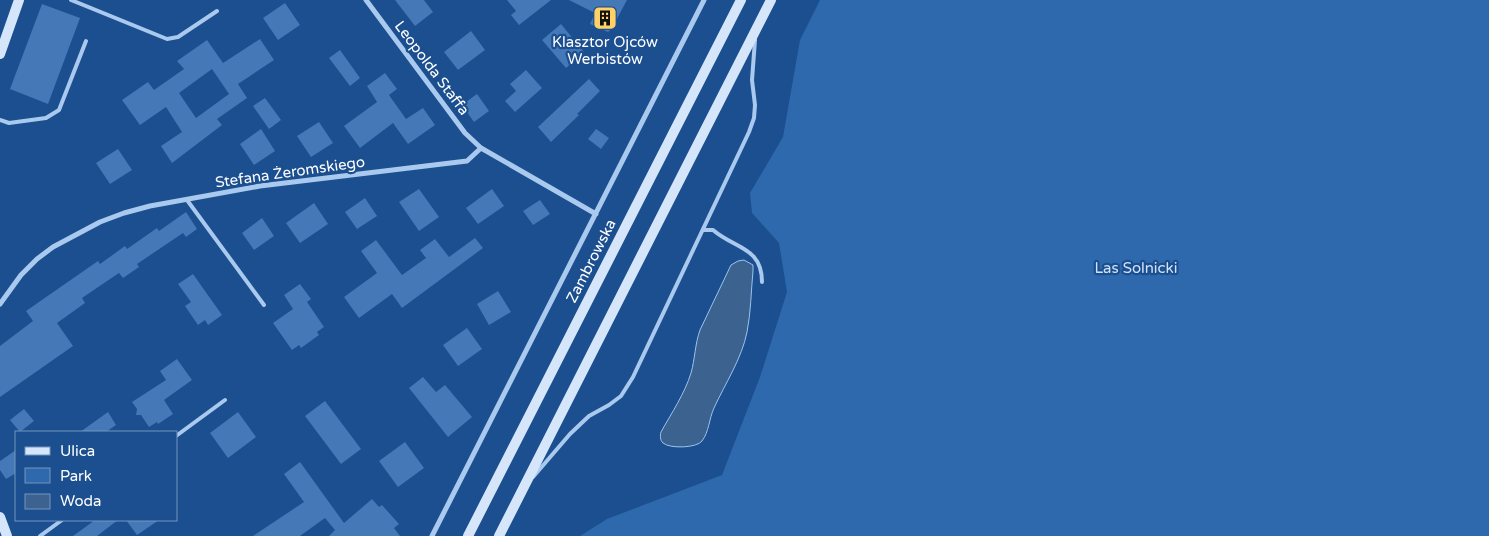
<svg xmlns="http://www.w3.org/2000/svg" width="1489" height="536" font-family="'Varela Round',sans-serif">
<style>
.green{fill:#2e69ad}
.water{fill:#3c6290;stroke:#9cc4f0}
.building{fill:#4478b7;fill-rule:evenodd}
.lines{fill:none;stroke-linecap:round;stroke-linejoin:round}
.lane{stroke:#a9c9ee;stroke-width:4}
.street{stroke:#a9c9ee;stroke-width:5}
.secondary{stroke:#d6e6fa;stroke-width:10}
.labels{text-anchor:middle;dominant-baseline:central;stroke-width:4.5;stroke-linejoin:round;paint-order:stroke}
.poi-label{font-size:15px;fill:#fff;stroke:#1b4f8f}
.street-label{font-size:15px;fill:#fff;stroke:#1b4f8f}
.park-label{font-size:15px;fill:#cfe3fa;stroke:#1b4f8f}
</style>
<rect width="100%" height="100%" fill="#1b4f8f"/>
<path class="green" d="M820,0H1489V536H580L607,519L722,475L760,377L787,292L779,243L752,213L750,193L783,137L800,40Z"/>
<path class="water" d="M744,260L753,265V271C751,291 751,312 747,332C742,358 725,384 714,408C709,419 709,432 702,441C697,448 670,449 663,443C660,440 660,436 661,432C671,414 685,393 691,373C695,359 695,344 700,330L731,265L738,261Z"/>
<path class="building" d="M395,0H424L433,12L415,26Z
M507,0H551L519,25L511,15L516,11Z
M569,0H627L612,28L608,32L590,24L595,13Z
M285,3L300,25L278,40L263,18Z
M42,4L80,18L48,104L10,89Z
M561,24L584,52L566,68L542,40Z
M471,31L485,50L458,70L444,52Z
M260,39L274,60L238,84L247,98L217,119L222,125L172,163L161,146L182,132L166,107L140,125L122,100L148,82L154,90L184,69L177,61L207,40L223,63ZM212,69L229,94L196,118L179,93Z
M340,50L360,78L350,86L329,58Z
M526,70L542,88L515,112L505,101L516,91L510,84Z
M385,73L397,89L389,95L406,119L423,108L435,125L408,144L393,123L360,148L344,126L377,102L367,86Z
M589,79L600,91L577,114L579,115L551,142L538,127Z
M477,94L489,111L474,122L462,105Z
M265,98L281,120L269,129L253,106Z
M319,122L333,143L311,157L297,136Z
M261,129L275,151L254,165L240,144Z
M596,129L609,138L601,149L588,139Z
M118,149L132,170L110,184L96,163Z
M419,189L439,217L419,231L399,202Z
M492,189L504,206L478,224L466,208Z
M365,198L377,216L357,229L345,212Z
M540,200L550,214L533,225L523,211Z
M314,203L328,224L300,243L286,223Z
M186,212L197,229L186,237L183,233L137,264L139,267L123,278L119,273L82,298L85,303L57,323L73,346L0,397V346L33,321L26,311L98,261L100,264L125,246L127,249L157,228L159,231Z
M262,218L274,236L254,250L242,233Z
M475,238L483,248L402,308L392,294L359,318L344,297L377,273L361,251L376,240L402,275L426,258L420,250L435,239L449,257Z
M193,274L222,315L208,325L205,320L198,325L185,306L191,302L178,284Z
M300,284L311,299L307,302L324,327L317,332L319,335L301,348L299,345L292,350L273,323L293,309L284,295Z
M498,291L511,312L489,325L477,304Z
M467,328L482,349L458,366L443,345Z
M177,359L192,380L164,400L173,414L158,424L157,422L149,427L141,415H136L137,409L132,402L166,380L160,371Z
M423,377L436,392L445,385L472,417L448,437L409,388Z
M325,401L361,449L341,464L305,416Z
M24,409L34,421L20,432L10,420Z
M108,412L116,425L106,432H80Z
M238,412L256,437L228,458L210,433Z
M405,442L424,468L398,487L379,461Z
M16,450V473L6,479L0,470V461Z
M300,462L344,523L372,499L379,507L382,505L399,524L394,528L400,536H329L335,530L325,518L300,536H253L304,502L284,474Z
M95,520H118L97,536H73Z
M126,520H159L137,535Z"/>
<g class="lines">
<path class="lane" d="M71,0L167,39L178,37L217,11
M0,120L9,123L46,118L59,110L86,41
M187,200L264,305
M703,230H713C735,249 762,247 762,282
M176,436L225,400
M533,477L570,434L589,416L609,405L621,396L633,377L749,132L754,118L755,105L752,80L755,40
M40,536L62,520"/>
<path class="street" d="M366,0L465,133L481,148
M0,304L21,275L37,259L53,247L100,222L124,213L150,206L260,186L467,161L481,148L596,214
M432,536L704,0"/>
<path class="secondary" d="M0,54L19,0
M0,517L7,536
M468,536L741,0
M499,536L771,0"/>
</g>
<defs>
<g id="building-square" transform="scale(1.25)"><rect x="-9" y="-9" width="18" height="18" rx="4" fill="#ffd166" stroke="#1b4f8f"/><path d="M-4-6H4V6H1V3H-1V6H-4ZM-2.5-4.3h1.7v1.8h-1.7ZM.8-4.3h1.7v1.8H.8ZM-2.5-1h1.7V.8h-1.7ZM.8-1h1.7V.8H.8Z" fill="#111"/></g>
</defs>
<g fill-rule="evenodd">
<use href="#building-square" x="605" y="18"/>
</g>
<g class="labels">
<g class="poi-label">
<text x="605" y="42">Klasztor Ojców<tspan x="605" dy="17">Werbistów</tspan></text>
</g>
<g class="street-label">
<text transform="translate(432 68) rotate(53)">Leopolda Staffa</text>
<text transform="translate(290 172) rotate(-8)">Stefana Żeromskiego</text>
<text transform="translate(591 261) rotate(-63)">Zambrowska</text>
</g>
<g class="park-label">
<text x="1136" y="268">Las Solnicki</text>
</g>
</g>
<rect x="15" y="431" width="162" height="90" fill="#1b4f8f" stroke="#7695bc"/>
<rect x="25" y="447" width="25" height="8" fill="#d6e6fa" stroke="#7695bc"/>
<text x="60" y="456" font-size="15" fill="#ffffff">Ulica</text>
<rect x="25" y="468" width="25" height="15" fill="#2e69ad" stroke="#7695bc"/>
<text x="60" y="481" font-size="15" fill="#ffffff">Park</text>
<rect x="25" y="494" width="25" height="15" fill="#3c6290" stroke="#7695bc"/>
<text x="60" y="506" font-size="15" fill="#ffffff">Woda</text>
</svg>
